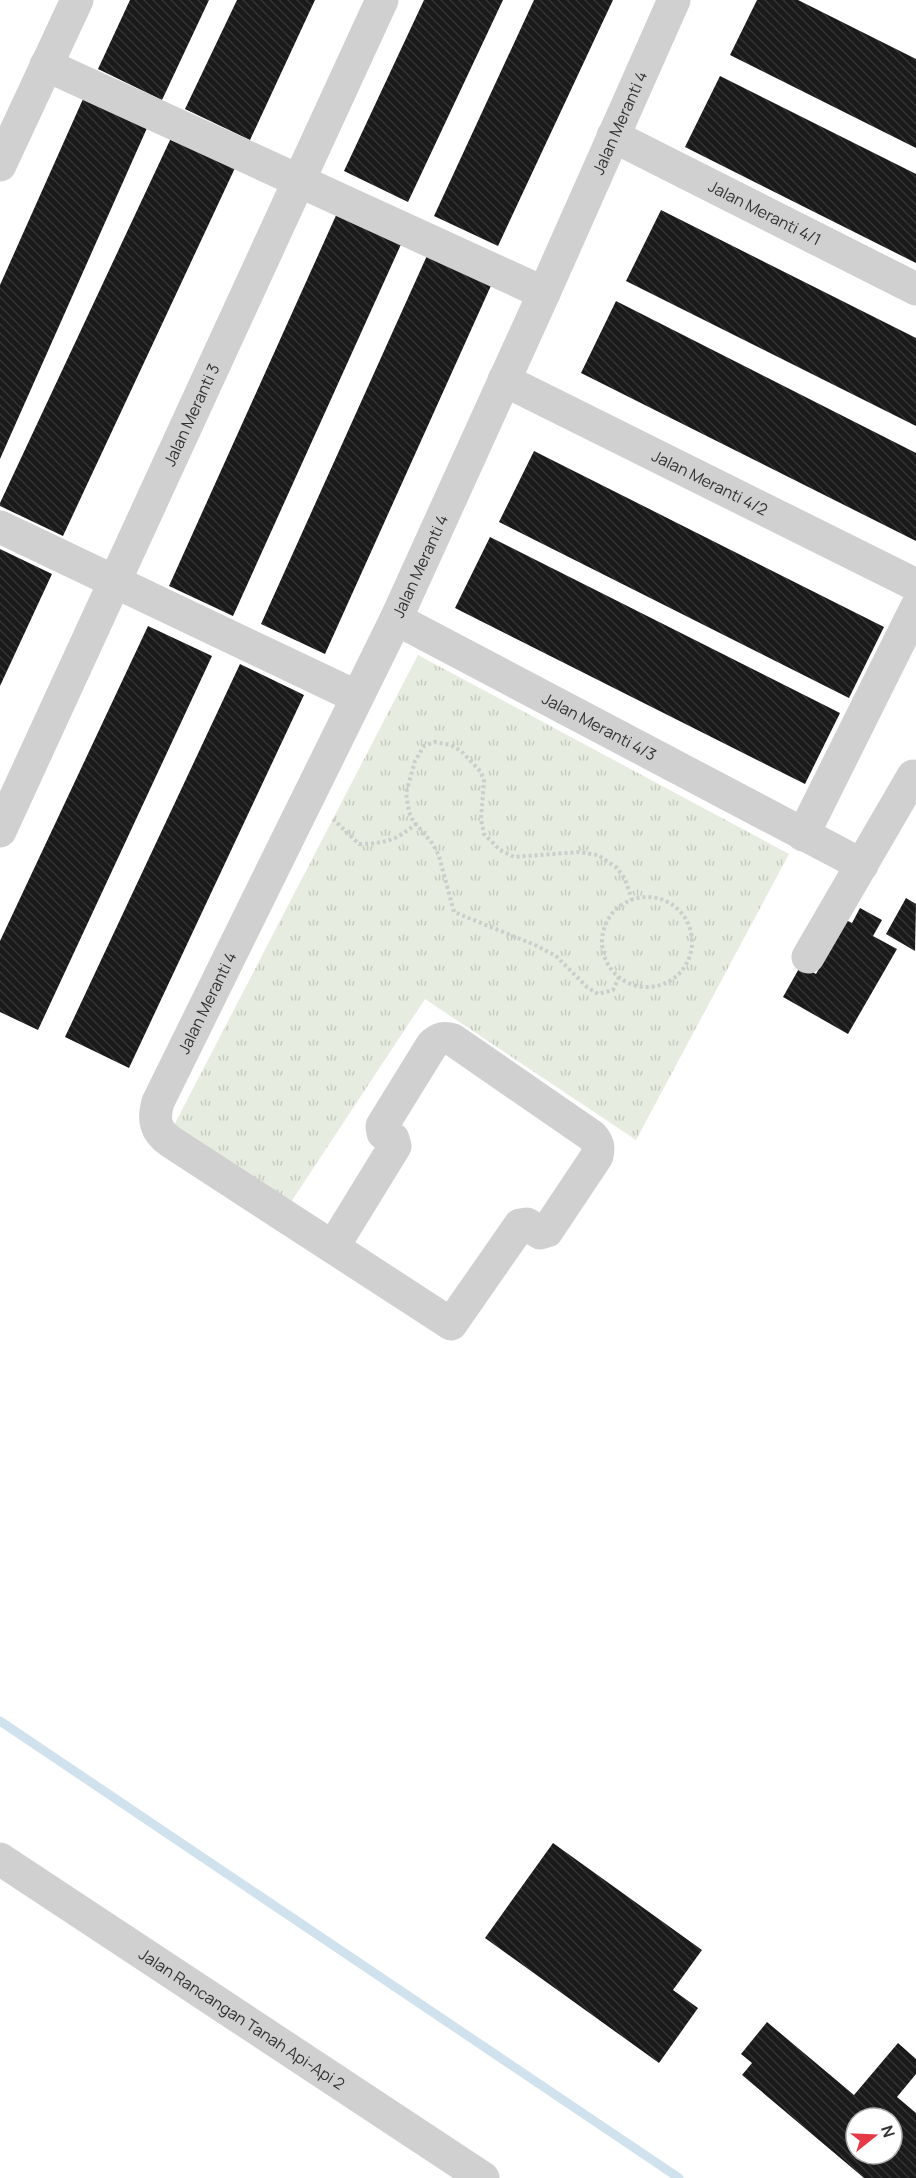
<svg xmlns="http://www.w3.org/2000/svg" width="916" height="2178" font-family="Manrope,sans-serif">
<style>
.park{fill:url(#park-tufts)}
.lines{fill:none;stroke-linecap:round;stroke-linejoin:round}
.stream{stroke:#cfe2ee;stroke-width:9}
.building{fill:url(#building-back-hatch);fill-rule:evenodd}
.path{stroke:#cdcdcd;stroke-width:4;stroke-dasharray:3 3;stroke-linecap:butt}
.minor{stroke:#d0d0d0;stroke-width:33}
.labels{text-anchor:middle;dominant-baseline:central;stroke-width:6;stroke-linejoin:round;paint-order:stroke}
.street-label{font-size:16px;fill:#333;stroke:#fff}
</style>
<defs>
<pattern id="park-tufts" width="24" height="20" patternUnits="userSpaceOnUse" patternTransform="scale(1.5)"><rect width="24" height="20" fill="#e6ecdf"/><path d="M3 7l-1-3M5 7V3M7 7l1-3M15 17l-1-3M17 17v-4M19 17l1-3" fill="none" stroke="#c6cbc0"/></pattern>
<pattern id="building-back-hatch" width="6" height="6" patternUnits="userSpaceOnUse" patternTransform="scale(1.5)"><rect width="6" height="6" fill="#1a1a1a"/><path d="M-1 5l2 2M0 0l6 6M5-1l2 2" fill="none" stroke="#333"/></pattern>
</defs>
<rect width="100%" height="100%" fill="#fff"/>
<path class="park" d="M418,655L789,854L636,1140L425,999L289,1205L171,1131Z"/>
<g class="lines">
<path class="stream" d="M0,1721L679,2178"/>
</g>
<path class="building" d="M130,0H209L162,100L98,69Z
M237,0H315L250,140L185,109Z
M424,0H503L408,202L344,171Z
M534,0H613L498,246L434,216Z
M757,0H798L916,59V148L730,55Z
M720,76L916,174V263L685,147Z
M83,99L147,128L0,459V285Z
M171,138L235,168L63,536L0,506V503Z
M661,210L916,338V426L626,281Z
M338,211L403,240L233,616L169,586Z
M430,249L494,279L325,654L261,624Z
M616,301L916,453V541L581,373Z
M534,451L884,627L849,698L499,522Z
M490,537L840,713L805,784L455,608Z
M0,549L52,574L0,686Z
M148,626L212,656L38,1030L0,1012V941Z
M240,664L304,695L129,1068L65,1037Z
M906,898L916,904L915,951L886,934Z
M860,908L882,920L873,936L897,949L848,1034L783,997L801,965L816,974L846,920L852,923Z
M553,1843L702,1950L673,1990L698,2008L659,2063L485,1938Z
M767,2022L854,2095L898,2043L916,2059V2074L897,2097L916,2113V2178H864L742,2075L752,2063L741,2054ZM856,2118H892V2154H856Z"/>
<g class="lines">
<path class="path" d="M333,819L359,844C387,843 395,841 417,823
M602 942a45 45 0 1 1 90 0a45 45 0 1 1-90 0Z
M619,977L613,990L598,994L587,987L556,956L535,945L454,912L439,856L433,844L413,821L409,812L406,793L415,761L424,746L435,742L451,745L461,751L481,772L484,781L481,819L484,834L500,850L514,857L579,852L598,855L617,868L625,879L632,900"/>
<g class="minor">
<path d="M46,65L544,293"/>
<path id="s1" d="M613,136L916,289"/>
<path d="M0,165L77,0"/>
<path id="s2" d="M504,380L916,585"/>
<path d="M0,527L357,697"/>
<path id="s3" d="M396,619L862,865"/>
<path id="s4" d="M0,831L382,0"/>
<path d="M803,835L916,608"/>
<path d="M808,957L913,776"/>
<path id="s5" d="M333,1247L395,1146L393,1139L383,1133L382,1126L432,1045C439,1038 444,1037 453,1040L592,1136C598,1143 599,1147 597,1156L547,1231L540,1233L527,1224L520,1225L451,1324L171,1142C155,1131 153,1120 158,1102L396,619L544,293L674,0"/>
<path id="s6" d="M0,1859L483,2178"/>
</g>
</g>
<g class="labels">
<g class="street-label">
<text stroke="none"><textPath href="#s5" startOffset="2157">Jalan Meranti 4</textPath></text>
<text stroke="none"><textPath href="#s1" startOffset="170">Jalan Meranti 4/1</textPath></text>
<text stroke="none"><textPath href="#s4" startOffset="458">Jalan Meranti 3</textPath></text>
<text stroke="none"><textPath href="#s2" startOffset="230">Jalan Meranti 4/2</textPath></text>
<text stroke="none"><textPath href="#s5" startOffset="1671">Jalan Meranti 4</textPath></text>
<text stroke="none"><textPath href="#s3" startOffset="230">Jalan Meranti 4/3</textPath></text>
<text stroke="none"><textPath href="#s5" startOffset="1185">Jalan Meranti 4</textPath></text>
<text stroke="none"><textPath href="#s6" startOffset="290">Jalan Rancangan Tanah Api-Api 2</textPath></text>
</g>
</g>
<g transform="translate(874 2136) rotate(72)"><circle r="28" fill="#ffffff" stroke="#adadad" stroke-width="1.5"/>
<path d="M0-4.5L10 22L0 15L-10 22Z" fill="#e63946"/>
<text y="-9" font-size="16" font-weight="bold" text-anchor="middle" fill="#333333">N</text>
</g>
</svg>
